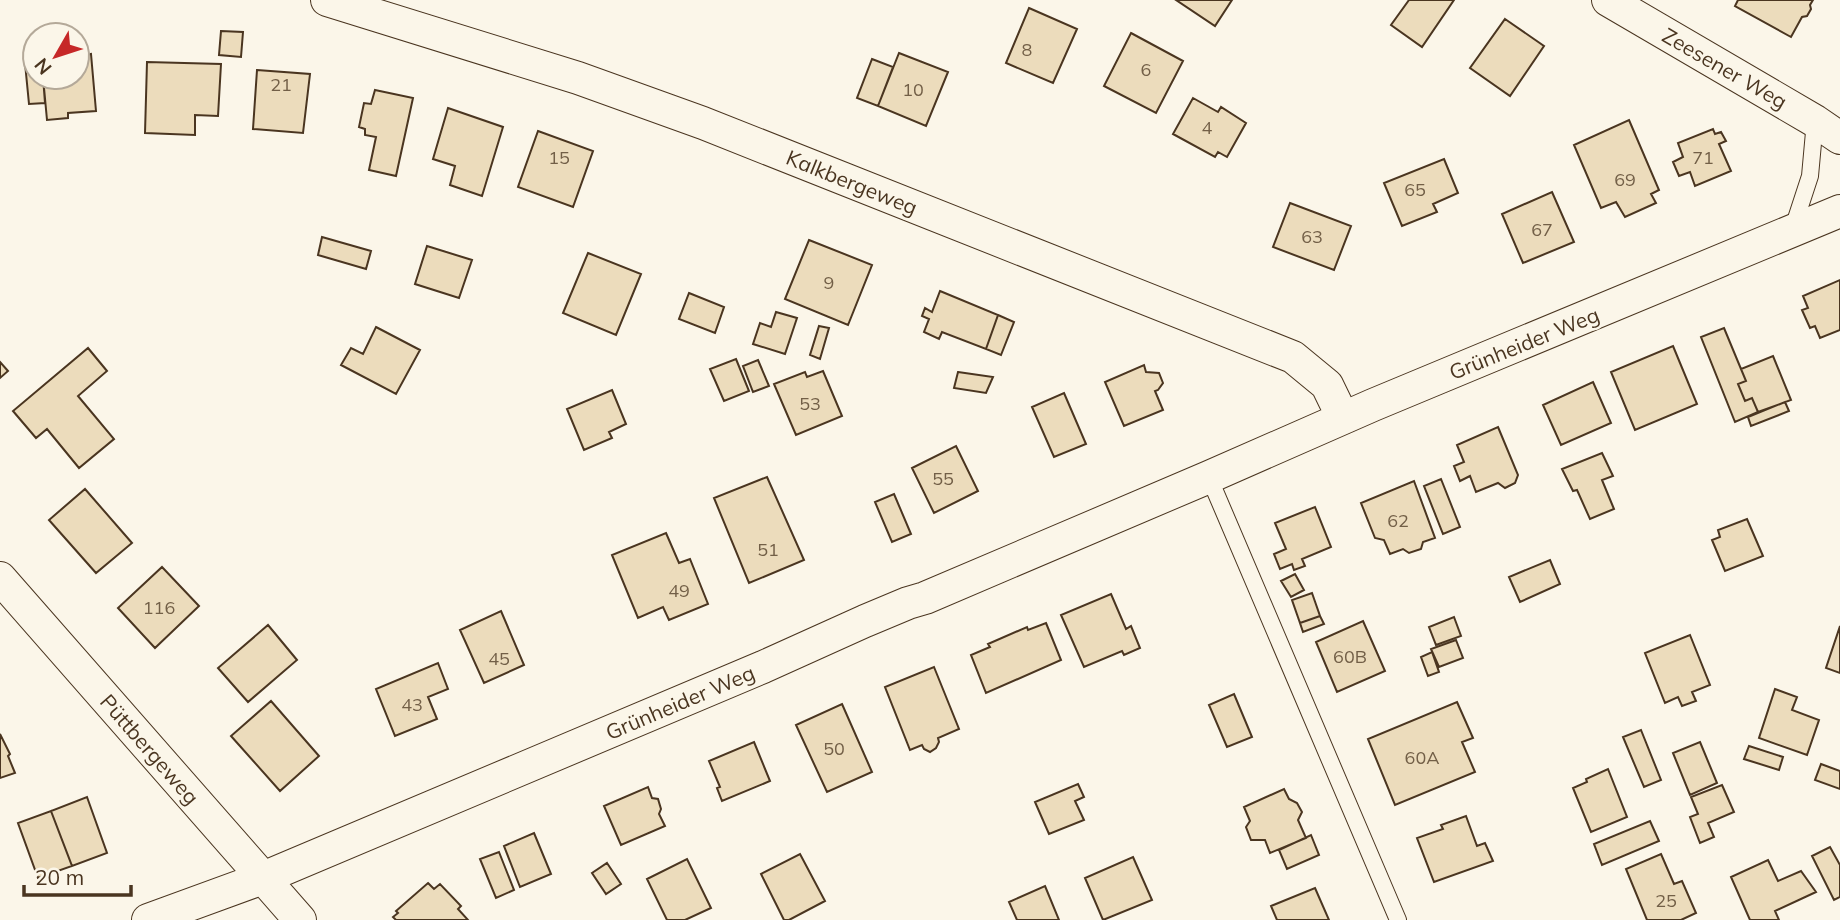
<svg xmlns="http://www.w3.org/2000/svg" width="1840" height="920" font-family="Mulish,sans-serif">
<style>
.building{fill:#ecdcbc;stroke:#4a3520;stroke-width:2}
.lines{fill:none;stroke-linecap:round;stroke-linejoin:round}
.service-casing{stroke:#4a3520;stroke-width:18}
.minor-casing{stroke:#4a3520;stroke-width:34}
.service{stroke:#fbf6e9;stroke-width:16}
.minor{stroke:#fbf6e9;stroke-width:32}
.labels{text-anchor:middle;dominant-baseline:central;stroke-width:5;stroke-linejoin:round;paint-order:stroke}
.number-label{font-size:18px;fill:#725f47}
.street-label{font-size:21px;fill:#4a3520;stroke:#fbf6e9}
</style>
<rect width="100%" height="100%" fill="#fbf6e9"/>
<path class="building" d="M1176,0H1232L1215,26Z
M1409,0H1454L1422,47L1391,25Z
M1738,0H1813L1810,5L1811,9L1807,16L1802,17L1791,37L1735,6Z
M1029,8L1077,29L1053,83L1006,63Z
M1505,19L1544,46L1510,96L1470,68Z
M221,31L243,32L241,57L219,55Z
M1131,33L1183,61L1156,113L1104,86Z
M899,53L948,72L926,126L878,106Z
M91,54L96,111L68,113V118L47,120L43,77H77V56Z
M872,59L893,67L878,106L857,98Z
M147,62L221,64L218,116L195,115V135L145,133Z
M25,63H35V77H43L45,103L29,104Z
M257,70L310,74L303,133L253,129Z
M375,90L413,98L396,176L369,170L376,137L365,135V129L359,127L364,103L371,104Z
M1193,98L1218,112L1221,107L1246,123L1227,157L1218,152L1215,157L1173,134Z
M448,108L503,127L482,196L450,185L455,166L433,159Z
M1629,120L1659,190L1651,194L1656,203L1625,217L1616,202L1601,208L1574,145Z
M1713,129L1715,134L1721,132L1726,141L1719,144L1731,171L1695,186L1690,172L1679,176L1673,162L1683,157L1678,143Z
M538,131L593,151L573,207L518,187Z
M1444,159L1458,193L1433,204L1437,212L1402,226L1384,183Z
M1552,192L1574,242L1523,263L1502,214Z
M1290,203L1351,226L1334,270L1273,247Z
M322,237L371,251L366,269L318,255Z
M809,240L872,265L848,325L785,299Z
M427,246L472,260L459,298L415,284Z
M588,253L641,274L616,335L563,313Z
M1840,280V330L1820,338L1815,326L1810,328L1802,310L1808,308L1803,296Z
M940,291L998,315L986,349L942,332L939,339L924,332L929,319L922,316L925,308L932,312Z
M689,293L724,307L715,333L679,319Z
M776,312L797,318L785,354L753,344L760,323L771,327Z
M998,315L1014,322L1001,355L986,349Z
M819,326L829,328L820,359L810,355Z
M376,327L420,350L396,394L341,365L351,348L363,354Z
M1724,328L1746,381L1738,384L1745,401L1752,398L1758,412L1735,422L1701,337Z
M1673,346L1697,404L1635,430L1611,372Z
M88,348L107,371L78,396L114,439L79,468L47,429L36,438L13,411Z
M1773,356L1791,400L1758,412L1752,398L1745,401L1738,384L1746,381L1741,369Z
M736,359L749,391L724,401L710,369Z
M758,360L769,386L753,392L743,366Z
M0,362L8,371L0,378Z
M1144,365L1146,372L1159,373L1163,383L1158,390L1155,391L1163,410L1124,426L1105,382Z
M823,371L842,416L796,435L774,384L805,372L807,377Z
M958,372L993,377L986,393L954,388Z
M1593,382L1611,423L1561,445L1543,405Z
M612,390L626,424L609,432L612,438L584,450L567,409Z
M1064,393L1086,444L1054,457L1032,407Z
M1785,402L1789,411L1751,426L1748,417Z
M1498,427L1518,475L1515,483L1505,488L1498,483L1476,492L1470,476L1460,481L1454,466L1464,462L1457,445Z
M956,446L978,491L934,513L912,468Z
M1602,453L1613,476L1602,480L1614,509L1590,519L1577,490L1573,491L1562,469Z
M767,477L804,560L749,583L714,498Z
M1441,479L1460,527L1443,534L1424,486Z
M1414,481L1435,538L1423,542L1421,549L1409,553L1403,549L1390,554L1384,540L1375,538L1361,503Z
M85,489L132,543L96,573L49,520Z
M894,494L911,534L892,542L875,502Z
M1315,507L1331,547L1302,559L1305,566L1294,570L1292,564L1280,569L1274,554L1286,549L1275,523Z
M1747,519L1763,556L1725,571L1712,540L1720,537L1718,530Z
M666,533L679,563L690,559L708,604L669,620L663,607L638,618L612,555Z
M1550,560L1560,584L1520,602L1509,577Z
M162,567L199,606L155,648L118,608Z
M1295,574L1304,590L1291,597L1281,581Z
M1312,593L1320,616L1300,623L1292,600Z
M1111,594L1126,629L1131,626L1140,648L1124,655L1122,651L1084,667L1061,615Z
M501,611L524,665L484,683L460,630Z
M1320,616L1324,624L1303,632L1300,623Z
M1454,617L1461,636L1436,645L1429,627Z
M1363,621L1385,671L1337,692L1316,642Z
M1046,623L1061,660L986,693L971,655L990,647L988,644L1027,627L1028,630Z
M268,625L297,660L248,702L218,668Z
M1840,626V673L1826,668Z
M1690,635L1710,685L1692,692L1696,701L1682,706L1678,697L1665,703L1645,653Z
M1456,640L1463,658L1439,667L1431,649Z
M1432,652L1439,672L1428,676L1421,657Z
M438,663L448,689L428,697L437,719L395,736L376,689Z
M934,667L959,729L938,738L939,742L936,748L930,752L924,749L922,745L910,750L885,687Z
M1775,689L1797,697L1792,710L1819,720L1807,755L1759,738Z
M1234,694L1252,737L1227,747L1209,705Z
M271,701L319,756L280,791L231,736Z
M1457,702L1473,738L1462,742L1475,772L1395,805L1368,739Z
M842,704L872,772L827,792L796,725Z
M1641,730L1661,780L1644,787L1623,737Z
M0,734L10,754L8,756L15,773L0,778Z
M754,742L770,781L722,801L717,788L720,787L709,761Z
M1700,742L1717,783L1690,795L1673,753Z
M1749,746L1783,757L1779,770L1744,759Z
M1821,764L1840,771V789L1815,780Z
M1608,769L1627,817L1591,832L1573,788L1587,782L1586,779Z
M1078,784L1084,797L1075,801L1084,820L1049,834L1035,802Z
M1722,785L1734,812L1708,823L1714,837L1700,843L1690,817L1698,814L1691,797Z
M648,787L652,798L658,799L661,809L659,814L665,826L621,845L604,806Z
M1284,789L1289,799L1297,803L1302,812L1298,820L1306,838L1270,853L1265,840H1251L1246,827L1250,821L1244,807Z
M87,797L107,853L72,866L51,811Z
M51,811L72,866L38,878L18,823Z
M1466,816L1477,846L1485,843L1493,861L1434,882L1417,838L1443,829L1441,825Z
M1650,821L1659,841L1602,865L1594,844Z
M534,833L551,874L520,887L504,846Z
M1311,835L1319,855L1287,869L1279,850Z
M1830,847L1840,865V897L1834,900L1812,856Z
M499,852L514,890L496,898L480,859Z
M800,854L825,901L789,920H784L761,874Z
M1661,854L1674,884L1682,881L1696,913L1681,920H1647L1626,869Z
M1133,857L1152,900L1103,920L1085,878Z
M687,859L711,908L685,920H667L647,879Z
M1768,860L1778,881L1801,871L1816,892L1775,911L1779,920H1750L1731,877Z
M607,863L621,884L606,894L592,873Z
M428,883L434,889L440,884L461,906L458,909L468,920H396L393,917L398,913L396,911Z
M1045,886L1059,920H1017L1009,902Z
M1315,888L1329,920H1277L1271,906Z"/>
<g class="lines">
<g class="service-casing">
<path id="service" d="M1792,231L1810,176L1815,121
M1209,477L1398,920"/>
</g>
<g class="minor-casing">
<path id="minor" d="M327,0L578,78L703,123L1293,357L1327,385L1343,418
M1608,0L1815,121L1840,138
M0,578L300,920
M148,920L263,878L763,667L865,621L908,603L925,598L1209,477L1373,405L1840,211"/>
</g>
<use href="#service" class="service"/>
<use href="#minor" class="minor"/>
</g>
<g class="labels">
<g class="number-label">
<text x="1027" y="49">8</text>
<text x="1146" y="69">6</text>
<text x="281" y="84">21</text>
<text x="913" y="89">10</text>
<text x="1207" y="127">4</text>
<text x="559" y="157">15</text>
<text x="1703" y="157">71</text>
<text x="1625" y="179">69</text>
<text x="1415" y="189">65</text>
<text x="1542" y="229">67</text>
<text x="1312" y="236">63</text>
<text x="829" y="282">9</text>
<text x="810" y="403">53</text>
<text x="943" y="478">55</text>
<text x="1398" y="520">62</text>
<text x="768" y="549">51</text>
<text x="679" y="590">49</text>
<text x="159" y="607">116</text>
<text x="1350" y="656">60B</text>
<text x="499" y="658">45</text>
<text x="412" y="704">43</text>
<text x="834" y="748">50</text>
<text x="1422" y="757">60A</text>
<text x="1666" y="900">25</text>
</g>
<g class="street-label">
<text transform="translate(1725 68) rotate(30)">Zeesener Weg</text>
<text transform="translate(852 182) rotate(22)">Kalkbergeweg</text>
<text transform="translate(1524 343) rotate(-22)">Grünheider Weg</text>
<text transform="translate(680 702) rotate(-23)">Grünheider Weg</text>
<text transform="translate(150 749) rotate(49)">Püttbergeweg</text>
</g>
</g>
<g transform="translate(56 56) rotate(231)"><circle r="33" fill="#fbf6e9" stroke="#b4a999" stroke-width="2"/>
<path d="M0-5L12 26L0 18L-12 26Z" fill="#c62828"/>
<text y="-10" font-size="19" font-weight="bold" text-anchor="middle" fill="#4a3520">N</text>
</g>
<path d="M24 885v10h107v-10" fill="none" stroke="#4a3520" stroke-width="3.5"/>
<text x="35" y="885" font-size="21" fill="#4a3520" stroke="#fbf6e9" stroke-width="5" paint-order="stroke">20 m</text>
</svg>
